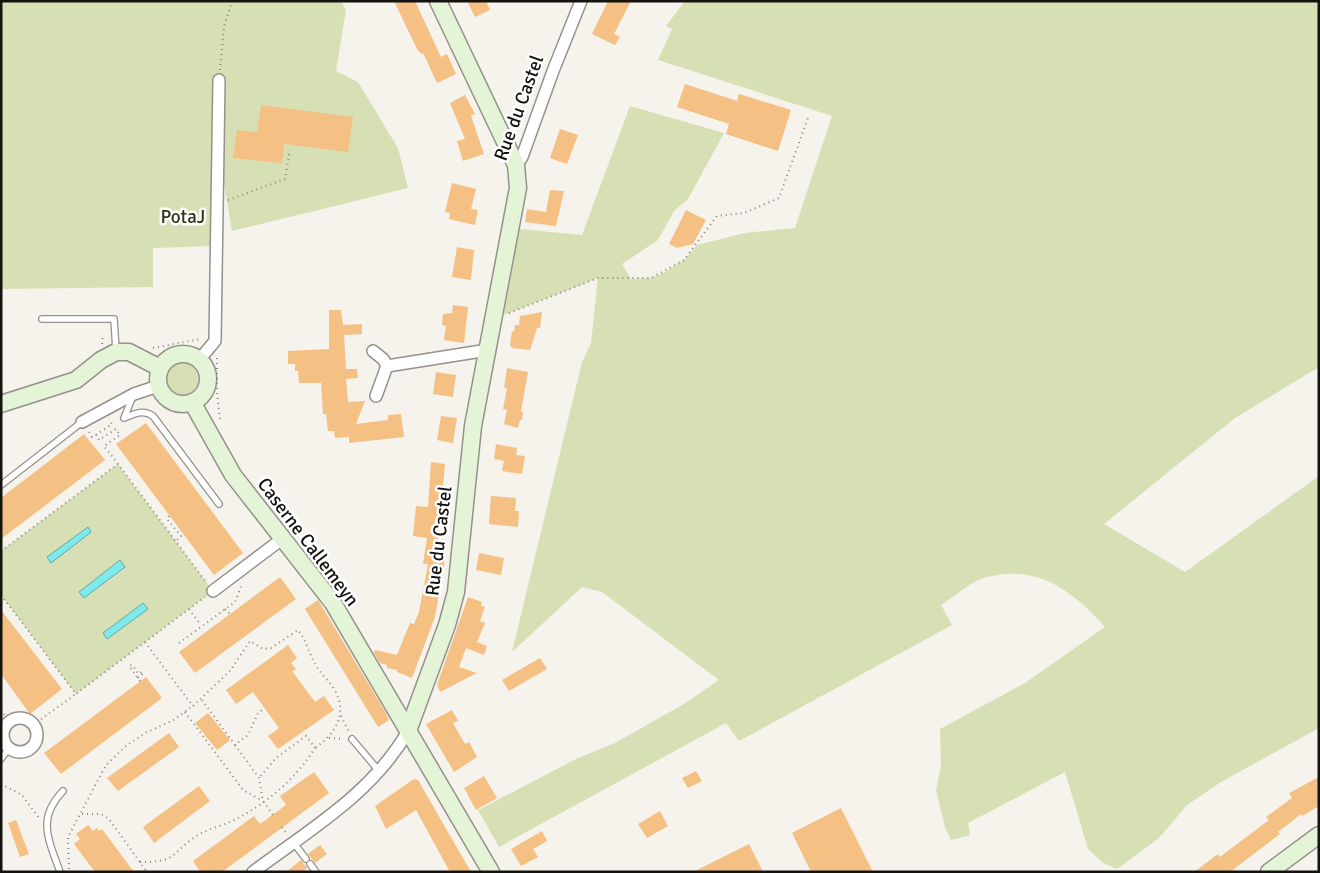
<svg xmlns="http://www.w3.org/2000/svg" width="1320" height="873" font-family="Signika,sans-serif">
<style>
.green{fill:#d7e0b4}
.water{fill:#7fe9eb;stroke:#5fa9a9}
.building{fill:#f4c083}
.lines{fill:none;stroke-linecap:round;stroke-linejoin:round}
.lane-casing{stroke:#95918c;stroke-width:8}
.street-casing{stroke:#95918c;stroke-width:14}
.secondary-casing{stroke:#95918c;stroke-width:19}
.path{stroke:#888581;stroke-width:2;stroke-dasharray:1 4;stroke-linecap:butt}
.lane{stroke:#fff;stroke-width:5.5}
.street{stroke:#fff;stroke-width:11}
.secondary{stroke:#e4f4d6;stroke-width:16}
.labels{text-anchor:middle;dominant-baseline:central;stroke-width:5;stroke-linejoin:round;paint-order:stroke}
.street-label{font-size:19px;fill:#141310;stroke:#fff}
.park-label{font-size:19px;fill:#2e3313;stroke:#fff}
</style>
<rect width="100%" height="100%" fill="#f6f2ec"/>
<path class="green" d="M1,1H341L346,10L336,71L358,82L398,148L408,188L232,231L212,113V246L153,248V287L1,289Z
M685,1H1319V367L1235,418L1104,524L1185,572L1319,476V728L1221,782L1187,805L1159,838L1117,869L1103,863L1088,849L1065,772L968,823L970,835L951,840L945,827L936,790L941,766L940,729L1025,683L1105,627C1072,590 1036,563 984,578C970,582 954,597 941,605L952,625L739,741L726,723L499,847L478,810L576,759L615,743L684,704L719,680L602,592L582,587L512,652L582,362L591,343L598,278L504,315L519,229L582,235L630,106L724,133L688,199L674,211L658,240L622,264L631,279L651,278L665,272L684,260L697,245L745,233L795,228L832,116L658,60L672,29L666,26Z
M166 379a16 16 0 1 1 32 0a16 16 0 1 1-32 0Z
M118,464L213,591L76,694L1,595V551Z"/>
<path class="water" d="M88,527L91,532L51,563L47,557Z
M120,560L125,567L84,598L79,592Z
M143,603L148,609L107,639L103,633Z"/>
<path class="building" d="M394,1H415L441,57L447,54L456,74L437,83L423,53L421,54L417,49Z
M467,1H486L490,10L475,17Z
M608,1H631L614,34L620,37L615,45L592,34Z
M685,84L737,101L739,94L791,110L778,151L726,134L729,124L677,107Z
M465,95L475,114L471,116L484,154L463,161L457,141L465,139L450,103Z
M261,105L353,117L348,152L284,144L282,163L233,158L237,130L257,132Z
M560,129L578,135L567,164L550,158Z
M452,183L476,189L471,209L478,210L475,225L449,219L450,213L445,212Z
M550,190L564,191L556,226L525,222L527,209L546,212Z
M686,210L706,220L693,244L677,248L669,244Z
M457,247L474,250L471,280L452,277Z
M453,305L468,307L464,343L444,340L446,326L442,325L443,314L452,313Z
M329,310H341L343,325L362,324V334L344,335L346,369H357L358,378L346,379L348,402L365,401L356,424L388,420V415L401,414L404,437L349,443V437L335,438L334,431H328L326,414H323L321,383H299L298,371H295V364H288V351L329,349Z
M542,312L540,328H537L530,350L512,348L510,345L512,331L514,332L515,325H519L520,316Z
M507,368L528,372L521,411L523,412L522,420H520L518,428L504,424L507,410L503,409L507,388H504Z
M436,372L456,375L453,397L433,394Z
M441,416L457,418L453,443L437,440Z
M146,423L243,553L214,575L116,444Z
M84,434L105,460L1,539V498Z
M496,444L517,448L516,455L525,456L522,474L502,471L504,461L494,459Z
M431,462L445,464L437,553L446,554L435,617L412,678L397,672V670L387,668V665L380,663L374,653L375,650L397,655L410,623L414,624L419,612L428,564H423L427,538L413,536L416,506L428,507Z
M491,496L516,498L515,511H519L518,527L489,524Z
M479,553L504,558L501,575L476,570Z
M280,577L296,599L195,673L179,652Z
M468,597L482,602L481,606L485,607L480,621L485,623L477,642L487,646L484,655L466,648L459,667L477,673L440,692L437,685Z
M318,600L386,713L389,720L378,727L305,609Z
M1,610L62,689L30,714L1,674Z
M288,645L297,658L291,663L296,669L292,671L315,702L324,696L334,710L278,749L268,736L279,728L253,692L236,704L226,690Z
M540,658L547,669L509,691L502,680Z
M146,677L162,698L61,774L44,753Z
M452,710L458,721L453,723L465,744L469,742L477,757L454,772L426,724Z
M208,713L230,740L217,750L195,723Z
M169,733L179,747L118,791L107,778Z
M696,771L702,781L688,788L682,778Z
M314,772L329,793L222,872H200L193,861L254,816L260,824L286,805L280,796Z
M484,776L497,798L476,810L464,788Z
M1319,777V806L1302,816L1301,814L1278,832L1280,834L1230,872H1194L1218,854L1220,857L1269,820L1266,817L1292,798L1289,793Z
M414,779L418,780L471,872H450L416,810L386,829L375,806Z
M199,786L210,801L154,843L143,827Z
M841,808L873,872H811L792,833Z
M660,811L668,826L647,838L638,824Z
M16,820L29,854L20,857L8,823Z
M88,825L93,831L97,828L99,831L102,829L134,872H95L74,844L80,839L76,834Z
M542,831L547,841L533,849L538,857L521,866L511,849Z
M749,844L763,872H693Z
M320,845L327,854L315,863L308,854Z
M301,860L307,868L302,872H286Z"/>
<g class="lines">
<g class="lane-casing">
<path id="lane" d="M42,319H114L116,350
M133,396L124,418C135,414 143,409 153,416L219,504
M1,485L82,422
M352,739L379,771
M1,759L9,748
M293,842L306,859
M310,864L316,872
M60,872C49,840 36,819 63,791"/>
</g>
<g class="street-casing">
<path id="street" d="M516,165L522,157L553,71L581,1
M373,351L383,359L387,366
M199,360L215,341L219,80
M376,396L387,366L488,350
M82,422L134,394L158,386
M213,591L282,539
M3 735a17 17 0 1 1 34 0a17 17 0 1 1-34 0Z
M253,872C309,830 372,794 408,731"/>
</g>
<g class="secondary-casing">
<path id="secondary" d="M158 379a25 25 0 1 1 50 0a25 25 0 1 1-50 0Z
M192,402L233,475L333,603L491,872
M1,404L76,380L101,360L116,352H129L160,368
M408,731L447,625L456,592L473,426L518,188L516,165L438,1
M1269,872L1319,835"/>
</g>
<path class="path" d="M220,70L224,27L232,1
M228,200L285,179L290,150
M509,313L598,278H651L684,260L717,216L744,213L779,198L808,118
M102,344L103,334
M153,348L200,339
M217,358V392L220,420
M89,432L92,437L96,435L99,440L116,429L120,435L104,446L118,464
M96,435L112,424L109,419
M169,516L167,519L181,536L176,541
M1,551L118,464L206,582
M1,595L76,694L205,597
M189,609L201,625
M225,609L230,614
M145,642L193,706L230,671L250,641L263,649L271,648L298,630C307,641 309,655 317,667C322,675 329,681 334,689C349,714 335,734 315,748
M179,643L235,602L242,584
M138,678L145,672
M140,681L129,666L132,665L139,674L144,670
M202,700L235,745L248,735L258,713L265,708
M1,710L10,722
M185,712L243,790L263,801
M341,716L349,732
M33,725L76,694
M329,738L344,739
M235,745L259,778L263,801L273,815
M1,784L22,795L39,818
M82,814H101L109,819L147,872
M282,827L286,833
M140,862C182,862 170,851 200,834C210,828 222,826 232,821C265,805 296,779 315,748L306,736L276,758L259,778
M69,869L68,837L106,765L126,746L147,732L172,721L193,706"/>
<use href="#lane" class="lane"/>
<use href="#street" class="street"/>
<use href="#secondary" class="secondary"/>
</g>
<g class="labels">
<g class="street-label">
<text transform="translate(519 108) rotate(-70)">Rue du Castel</text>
<text transform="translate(439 541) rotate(-83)">Rue du Castel</text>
<text transform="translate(308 542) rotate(53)">Caserne Callemeyn</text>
</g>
<g class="park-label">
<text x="183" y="217">PotaJ</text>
</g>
</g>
<rect width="1320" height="873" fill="none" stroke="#141310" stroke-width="5"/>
</svg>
